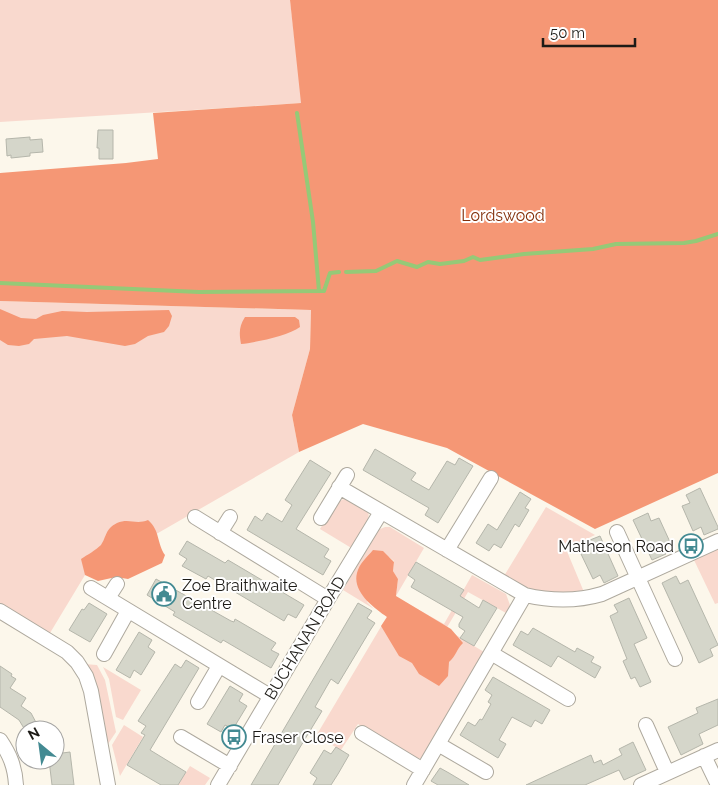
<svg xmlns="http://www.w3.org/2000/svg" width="718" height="785" font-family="Raleway,sans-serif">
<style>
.green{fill:#f9d9ce}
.forest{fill:#f59775}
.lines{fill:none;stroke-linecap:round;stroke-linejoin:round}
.stream{stroke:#95c977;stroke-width:4}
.building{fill:#d5d6ca;stroke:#b5b6ab}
.minor-casing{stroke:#aea99e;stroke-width:16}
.minor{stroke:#fff;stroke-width:14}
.labels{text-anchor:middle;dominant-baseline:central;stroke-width:4;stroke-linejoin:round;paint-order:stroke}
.park-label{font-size:16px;fill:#822f0b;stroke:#fff}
.poi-label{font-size:16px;fill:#1d1b17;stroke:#fff;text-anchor:start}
.street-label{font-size:16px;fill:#1d1b17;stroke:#fff}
</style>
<rect width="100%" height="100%" fill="#fcf7eb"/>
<path class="green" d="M0,0H290L302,103L0,122Z
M0,301L311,310L310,349L292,415L299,452L85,575L50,633L0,603Z
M348,498C353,501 362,504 366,508C375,518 358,540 353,549L320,529C328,517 333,500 348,498Z
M546,507L595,535L566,549L584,592C549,596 535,593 504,576Z
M385,527H390L424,548L396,596L398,579L393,571L394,561L389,557L367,602L374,609L343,590L378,530Z
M718,549V603L715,604L694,560Z
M472,575L506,594L510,605L506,613L468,592L446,629L484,652L426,753L422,758L415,759L358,724L341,750L316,736L398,598L444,624Z
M84,664L97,665L105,680L116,732L108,744L98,696Z
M103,667L141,690L123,720L116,717L109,679Z
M124,725L143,737L120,776L112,745Z
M190,766L210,778L205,785H178Z"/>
<path class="forest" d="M290,0H718V473L595,529L447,448L363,424L299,452L292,415L310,349L311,310L0,301V173L126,163L158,159L153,113L301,103Z
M0,309L21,318L36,319L43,315L62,311L87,312L169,310L172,316L169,326L164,332L148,336L135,344L125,346L67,336L34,339L29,344L19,346L8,345L0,340Z
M245,317H295L299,320L300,327C288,336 257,342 241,344C239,333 239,326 245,317Z
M148,520C160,530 157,544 165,555L162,563L128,579L116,577L98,581L85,575L81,559C87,555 96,550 101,545C107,536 105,529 117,523C129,518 136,525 148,520Z
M373,550L383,551L394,562L393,571L398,579L396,596L451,629L463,643C456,650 456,656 449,662L448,676L439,686L419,674L412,663L399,656L381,626L387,617C374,608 352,592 357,573C359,564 367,557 373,550Z"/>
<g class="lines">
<path class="stream" d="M297,113L313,222L319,291
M346,272L376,271L397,261L417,267L428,262L440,264L464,261L473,257L480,260L524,254L593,249L616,244L684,243L696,241L718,234
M0,283L199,292L324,291L330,273L339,272"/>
</g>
<path class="building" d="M98,130H113V159H99V148H97Z
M30,137V140L42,139L43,152L30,153V156L11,158V155L7,156L6,139Z
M375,449L416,473L411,480L429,490L447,461L455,465L459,458L473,466L438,523L425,515L429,508L363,470Z
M310,460L331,473L296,529L329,549L324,557L331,561L323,575L247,530L255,516L262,521L267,513L282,522L292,505L285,500Z
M700,488L718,527V529L704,535L701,527L693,531L682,506L690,503L686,495Z
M520,492L531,499L525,508L529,510L519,527L515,524L501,548L494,544L489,551L476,543L488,524L497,530Z
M648,513L651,521L659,518L670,542L663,546L666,554L652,560L633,520Z
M600,536L618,576L604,583L600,575L593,579L581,554L589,550L585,542Z
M187,541L225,563L228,560L304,605L296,618L288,614L284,621L208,576L206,579L182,566L187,559L179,554Z
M416,562L464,590L460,596L479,608L483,600L497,608L474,646L460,638L465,631L459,627V624L463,617L411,587L415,580L408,575Z
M676,576L680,584L688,580L718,645L710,649L713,656L699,663L662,583Z
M156,579L231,621L234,622L235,619L276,643L271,650L279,654L271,668L223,640L221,643L192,626L173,615L175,612L147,595Z
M629,598L647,638L634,644L651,682L640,687L635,677L631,679L623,661L627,659L610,616L618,612L614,605Z
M89,603L107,614L90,642L69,630L82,609L84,610Z
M358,603L372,611L367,618L375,623L371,629L338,684L331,679L315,707L322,711L299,749L278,785H251Z
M533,628L575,652L577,648L594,657L591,662L601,667L595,678L558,656L551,667L513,645L521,631L528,635Z
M139,632L152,640L148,647L155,652L141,675L134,670L130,678L116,670Z
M186,660L199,668L150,750L186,772L178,785H161L127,765L145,735L141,733L146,726L138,721L175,664L181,668Z
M0,666L12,674L11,676L16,679L10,688L26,698L21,706L31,713L40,730H25L19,720L0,707Z
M493,677L550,710L542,724L535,720L531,727L512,717L499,740L506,744L498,758L460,735L468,722L475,726L480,719L482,720L491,704L488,702L492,695L485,690Z
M230,686L243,694L239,701L247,706L233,729L225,725L221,732L207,724Z
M718,699V725L699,734L703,744L681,755L668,727L698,713L696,708Z
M633,742L646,770L624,780L619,770L585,785H526L591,755L594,763L601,760L603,765L622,755L619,749Z
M336,747L349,755L338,774L331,785H313L317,778L310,773L324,750L331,754Z
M70,752L74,785H52L49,760H55V754Z
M440,768L449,773L469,785H438L431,781Z"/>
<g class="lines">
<g class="minor-casing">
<path id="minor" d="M339,487L525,595C551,601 575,602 602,594L718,541
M195,517L328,599
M321,518L347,475
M617,532L675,659
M220,533L230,517
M447,550L491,478
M91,588L270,696
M108,598L117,584
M0,611L67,652L77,662L86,676L91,691L108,785
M491,653L568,699
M104,654L128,611
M198,702L219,666
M646,725L667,772
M362,733L423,770
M181,737L230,766
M0,740C10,755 15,767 16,785
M438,744L486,772
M704,756L718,785
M218,785L328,599L381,512
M414,785L525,595
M641,785L718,750"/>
</g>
<use href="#minor" class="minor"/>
</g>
<defs>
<g id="bus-ring" transform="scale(1.25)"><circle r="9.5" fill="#fff" stroke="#438a92" stroke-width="1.5"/><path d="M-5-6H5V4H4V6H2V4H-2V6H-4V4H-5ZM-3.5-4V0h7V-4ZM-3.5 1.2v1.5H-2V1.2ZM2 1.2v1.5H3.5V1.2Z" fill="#438a92"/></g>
<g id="civic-ring" transform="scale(1.25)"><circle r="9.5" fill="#fff" stroke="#438a92" stroke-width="1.5"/><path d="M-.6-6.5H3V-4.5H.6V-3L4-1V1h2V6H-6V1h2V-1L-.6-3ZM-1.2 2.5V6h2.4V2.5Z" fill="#438a92"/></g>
</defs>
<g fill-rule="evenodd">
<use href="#bus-ring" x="691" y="546"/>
<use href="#civic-ring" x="164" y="594"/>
<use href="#bus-ring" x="234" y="737"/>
</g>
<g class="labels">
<g class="park-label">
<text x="503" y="215">Lordswood</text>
</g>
<g class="poi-label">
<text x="674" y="546" text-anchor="end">Matheson Road</text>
<text x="182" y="585">Zoe Braithwaite<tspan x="182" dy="18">Centre</tspan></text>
<text x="252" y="737">Fraser Close</text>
</g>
<g class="street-label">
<text transform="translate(305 638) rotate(-59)">BUCHANAN ROAD</text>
</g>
</g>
<g transform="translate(40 745) rotate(331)"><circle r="24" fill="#ffffff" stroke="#a5a4a2"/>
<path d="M0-4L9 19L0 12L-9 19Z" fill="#438a92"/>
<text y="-8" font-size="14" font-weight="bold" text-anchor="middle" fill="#1d1b17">N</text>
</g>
<path d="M543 38v8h92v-8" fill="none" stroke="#1d1b17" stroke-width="2.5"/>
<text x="550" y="38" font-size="15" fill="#1d1b17" stroke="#ffffff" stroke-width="4" paint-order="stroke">50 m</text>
</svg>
